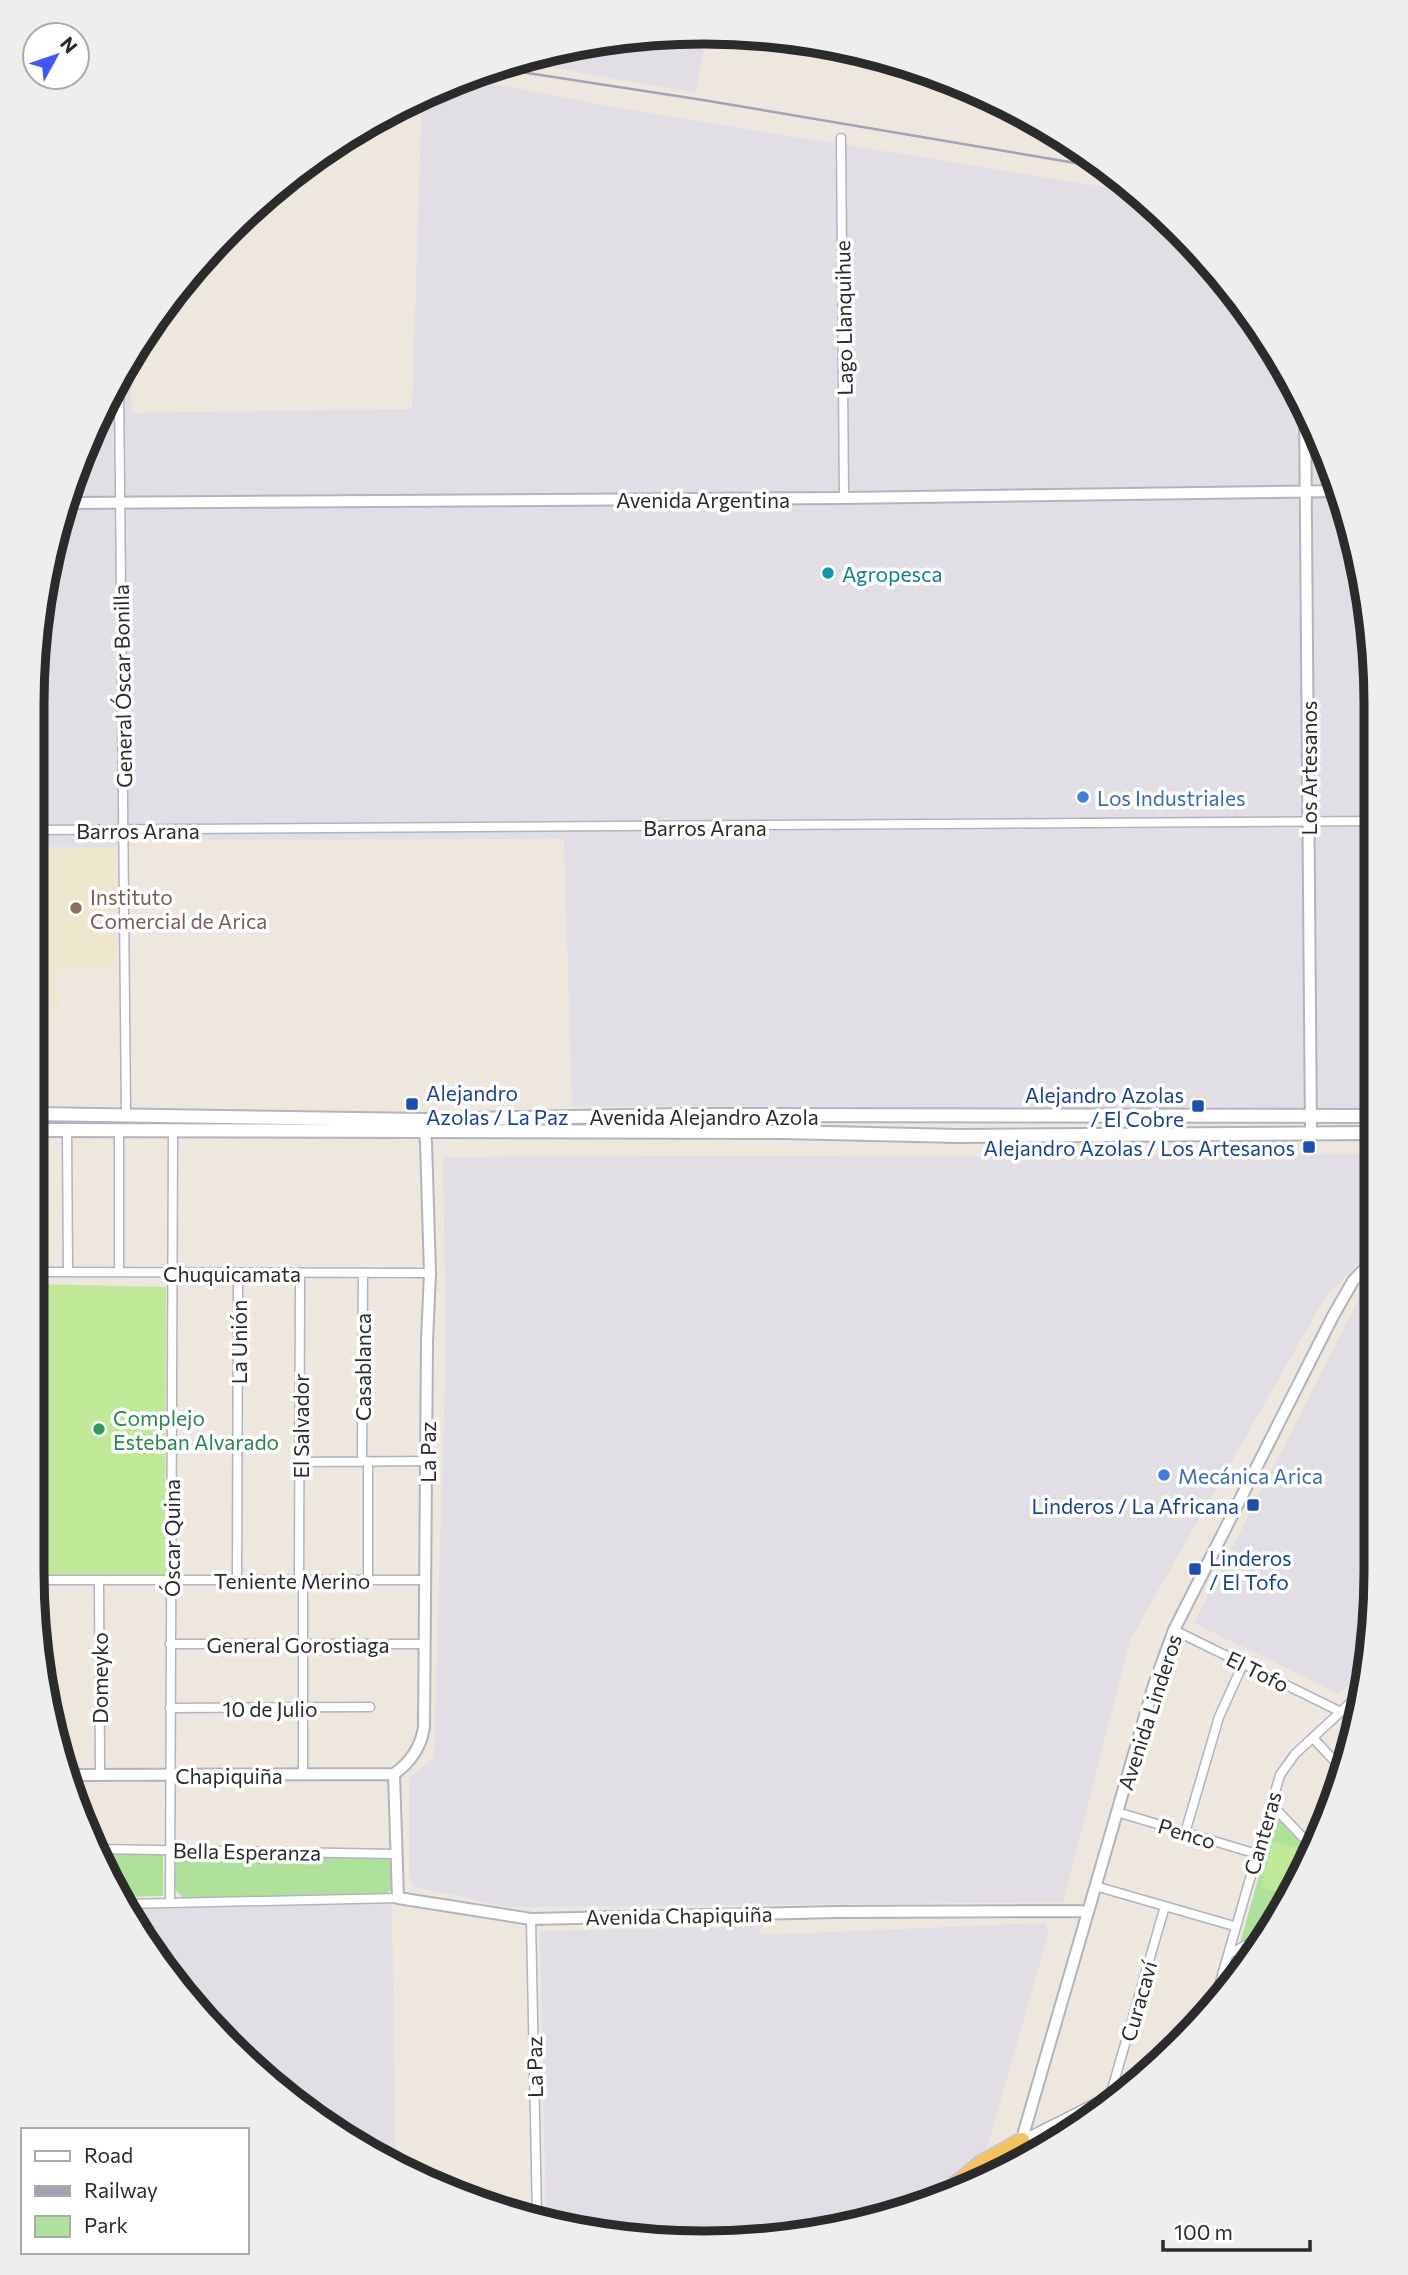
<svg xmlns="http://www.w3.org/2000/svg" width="1408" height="2275" font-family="Commissioner,sans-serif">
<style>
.industrial{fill:#e1dee5}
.education{fill:#eee6cd}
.green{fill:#aee29b}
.pitch{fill:#c0e997}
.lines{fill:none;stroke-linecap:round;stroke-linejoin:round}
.minor-casing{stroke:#b1b3be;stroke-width:11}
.tertiary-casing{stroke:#b1b3be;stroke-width:14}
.secondary-casing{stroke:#b1b3be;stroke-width:16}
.trunk-casing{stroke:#c8c8c8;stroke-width:18}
.minor{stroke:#fff;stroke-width:8}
.tertiary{stroke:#fff;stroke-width:10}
.secondary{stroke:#fff;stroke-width:12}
.trunk{stroke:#f6c25e;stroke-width:14}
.rail{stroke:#a0a2b5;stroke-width:2.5}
.culture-dot{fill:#0f9aa8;stroke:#fff;stroke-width:2.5}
.shop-dot{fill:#3f7fe0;stroke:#fff;stroke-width:2.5}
.education-dot{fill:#8d6e63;stroke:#fff;stroke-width:2.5}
.transit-dot{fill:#1a4fb4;stroke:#fff;stroke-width:2.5}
.leisure-dot{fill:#2e9e5b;stroke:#fff;stroke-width:2.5}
.labels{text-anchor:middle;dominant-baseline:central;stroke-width:7;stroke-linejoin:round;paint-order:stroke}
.street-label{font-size:21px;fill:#2b2b2b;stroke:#fff}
.culture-label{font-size:21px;fill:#0d838f;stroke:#fff;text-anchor:start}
.shop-label{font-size:21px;fill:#366cbe;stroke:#fff;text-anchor:start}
.education-label{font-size:21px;fill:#785e54;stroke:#fff;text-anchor:start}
.transit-label{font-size:21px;fill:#164399;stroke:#fff;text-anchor:end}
.leisure-label{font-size:21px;fill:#27864d;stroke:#fff;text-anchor:start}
.rim{fill:none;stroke:#2b2b2b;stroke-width:9}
</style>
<rect width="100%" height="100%" fill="#ede7de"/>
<path class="industrial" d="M706,34L696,93L516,61L617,37Z
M463,78L629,110L1136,192L1210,261L1307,406L1353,530L1375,660L1373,1110L572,1106L564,839L131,840L112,847H36L37,617L83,446L130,364L132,413L412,409L422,97Z
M1373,1154V1248L1324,1299L1130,1640L1063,1902L509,1907L415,1887L409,1879V1778L434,1758L446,1347L443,1157Z
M1372,1281L1371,1658L1369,1667L1339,1694L1194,1623L1365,1287Z
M392,1903L395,2158L294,2104L145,1945L128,1910Z
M1044,1923L1049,1931L985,2155L887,2217L878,2220L704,2243L546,2217L540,1931L760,1927L761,1935Z"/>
<path class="education" d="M36,847H112L116,850V965L57,969L59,1009L35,1010Z"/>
<path class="green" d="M1276,1816L1312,1852L1267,1929L1240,1943Z
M100,1854L163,1855V1896L121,1897Z
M175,1855L391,1858L393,1888L386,1894L183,1898L175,1889Z"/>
<path class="pitch" d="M33,1284L166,1287L165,1577H32Z
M1272,1841L1298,1848L1287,1894L1261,1887Z"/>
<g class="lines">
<g class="minor-casing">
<path id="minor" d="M841,138L844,498
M119,384L126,1114
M36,830L1374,821
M67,1130L68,1272
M33,1272L430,1273
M119,1272V1131
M362,1461L363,1273
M368,1461V1580
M300,1462L428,1461
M33,1580H426
M99,1580L100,1775
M237,1580L238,1273
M299,1580L300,1273
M1174,1630L1341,1712
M170,1644H425
M170,1708L370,1707
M1313,1738L1341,1768
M303,1774V1580
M1271,1804L1314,1849
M1117,1812L1257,1854
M1185,1833L1219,1717L1243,1664
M98,1849L396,1854
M1095,1886L1234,1926
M170,1903L173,1131
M125,1904L398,1898
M531,1919L537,2216
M1229,1954L1263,1936
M1214,2003L1280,1775L1295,1754L1361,1693
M1110,2096L1165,1906
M1022,2140L1119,2091"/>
</g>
<g class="tertiary-casing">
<path id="tertiary" d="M1305,403L1311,1134
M68,503L844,498L1339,491
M394,1774L398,1898L531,1919L836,1912L1087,1911
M394,1774C411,1762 421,1747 424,1727L427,1341L430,1273L426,1142L423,1123
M65,1775L394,1774
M1020,2156L1024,2132L1154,1685L1174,1630L1333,1316L1353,1281L1372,1261"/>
</g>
<g class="secondary-casing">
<path id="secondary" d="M34,1114L423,1120L680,1115L1373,1116
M34,1130L782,1132L959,1136L1373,1133"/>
</g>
<g class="trunk-casing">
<path id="trunk" d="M952,2187L981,2163L1022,2140"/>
</g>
<use href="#minor" class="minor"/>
<use href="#tertiary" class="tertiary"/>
<use href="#secondary" class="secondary"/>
<use href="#trunk" class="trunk"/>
<path class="rail" d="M488,67L703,100L1111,169"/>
</g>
<circle class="culture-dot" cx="828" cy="573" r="7"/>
<g class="shop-dot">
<circle cx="1083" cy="797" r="7"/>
<circle cx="1164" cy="1475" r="7"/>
</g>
<circle class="education-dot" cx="76" cy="908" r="7"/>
<g class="transit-dot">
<rect x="405" y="1097" width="14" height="14" rx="3.5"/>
<rect x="1191" y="1099" width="14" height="14" rx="3.5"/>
<rect x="1302" y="1140" width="14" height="14" rx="3.5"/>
<rect x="1246" y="1498" width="14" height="14" rx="3.5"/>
<rect x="1188" y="1562" width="14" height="14" rx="3.5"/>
</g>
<circle class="leisure-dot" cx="99" cy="1429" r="7"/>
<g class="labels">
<g class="street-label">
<text transform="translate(843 318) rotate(-91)">Lago Llanquihue</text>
<text x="703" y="499">Avenida Argentina</text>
<text transform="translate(122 686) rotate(-91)">General Óscar Bonilla</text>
<text transform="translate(1308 768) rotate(-90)">Los Artesanos</text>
<text x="705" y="827">Barros Arana</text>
<text x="138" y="830">Barros Arana</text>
<text x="704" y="1116">Avenida Alejandro Azola</text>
<text x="232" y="1273">Chuquicamata</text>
<text transform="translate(238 1342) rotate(-90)">La Unión</text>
<text transform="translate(362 1367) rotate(-90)">Casablanca</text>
<text transform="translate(300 1426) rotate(-90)">El Salvador</text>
<text transform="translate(427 1452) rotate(-90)">La Paz</text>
<text transform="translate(171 1538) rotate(-90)">Óscar Quina</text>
<text x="292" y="1580">Teniente Merino</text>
<text x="298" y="1644">General Gorostiaga</text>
<text transform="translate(1258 1671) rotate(26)">El Tofo</text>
<text transform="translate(99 1678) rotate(-90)">Domeyko</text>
<text x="270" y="1708">10 de Julio</text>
<text transform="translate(1149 1712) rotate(-72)">Avenida Linderos</text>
<text x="229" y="1775">Chapiquiña</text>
<text transform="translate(1187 1833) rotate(17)">Penco</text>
<text transform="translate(1262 1833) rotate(-74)">Canteras</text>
<text transform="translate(247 1851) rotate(1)">Bella Esperanza</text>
<text transform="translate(679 1915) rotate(-1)">Avenida Chapiquiña</text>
<text transform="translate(1138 2001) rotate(-74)">Curacaví</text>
<text transform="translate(534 2067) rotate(-91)">La Paz</text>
</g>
<g class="culture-label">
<text x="842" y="573">Agropesca</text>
</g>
<g class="shop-label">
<text x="1097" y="797">Los Industriales</text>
<text x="1178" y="1475">Mecánica Arica</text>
</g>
<g class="education-label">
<text x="90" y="896">Instituto<tspan x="90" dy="24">Comercial de Arica</tspan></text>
</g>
<g class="transit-label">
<text x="426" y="1092" text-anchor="start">Alejandro<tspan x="426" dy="24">Azolas / La Paz</tspan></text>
<text x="1184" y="1094">Alejandro Azolas<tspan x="1184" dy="24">/ El Cobre</tspan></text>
<text x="1295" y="1147">Alejandro Azolas / Los Artesanos</text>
<text x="1239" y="1505">Linderos / La Africana</text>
<text x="1209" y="1557" text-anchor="start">Linderos<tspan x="1209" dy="24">/ El Tofo</tspan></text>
</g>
<g class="leisure-label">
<text x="113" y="1417">Complejo<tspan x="113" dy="24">Esteban Alvarado</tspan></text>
</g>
</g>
<path d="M0 0H1408V2275H0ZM704 44H704A660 660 0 0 1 1364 704V1571A660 660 0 0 1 704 2231H704A660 660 0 0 1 44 1571V704A660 660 0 0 1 704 44Z" fill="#eee" fill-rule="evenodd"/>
<path class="rim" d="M704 44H704A660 660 0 0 1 1364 704V1571A660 660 0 0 1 704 2231H704A660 660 0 0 1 44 1571V704A660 660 0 0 1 704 44Z"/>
<rect x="21" y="2128" width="228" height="126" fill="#ffffff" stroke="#aaaaaa" stroke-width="2"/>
<rect x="35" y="2151" width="35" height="10" fill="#ffffff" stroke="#aaaaaa" stroke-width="2"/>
<text x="84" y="2163" font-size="21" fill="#2b2b2b">Road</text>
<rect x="35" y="2186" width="35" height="10" fill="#a0a2b5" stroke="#aaaaaa" stroke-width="2"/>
<text x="84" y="2198" font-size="21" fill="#2b2b2b">Railway</text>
<rect x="35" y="2216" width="35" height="21" fill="#aee29b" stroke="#aaaaaa" stroke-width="2"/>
<text x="84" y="2233" font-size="21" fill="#2b2b2b">Park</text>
<g transform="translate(56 56) rotate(50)"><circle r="33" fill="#ffffff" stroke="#aaaaaa" stroke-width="2"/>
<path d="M0-5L12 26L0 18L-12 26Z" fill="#4055f7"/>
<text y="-10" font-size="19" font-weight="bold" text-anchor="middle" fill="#2b2b2b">N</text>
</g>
<path d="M1163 2240v10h147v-10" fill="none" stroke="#2b2b2b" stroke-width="3.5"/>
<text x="1174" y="2240" font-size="21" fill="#2b2b2b" stroke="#ffffff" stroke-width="5" paint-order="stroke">100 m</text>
</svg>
